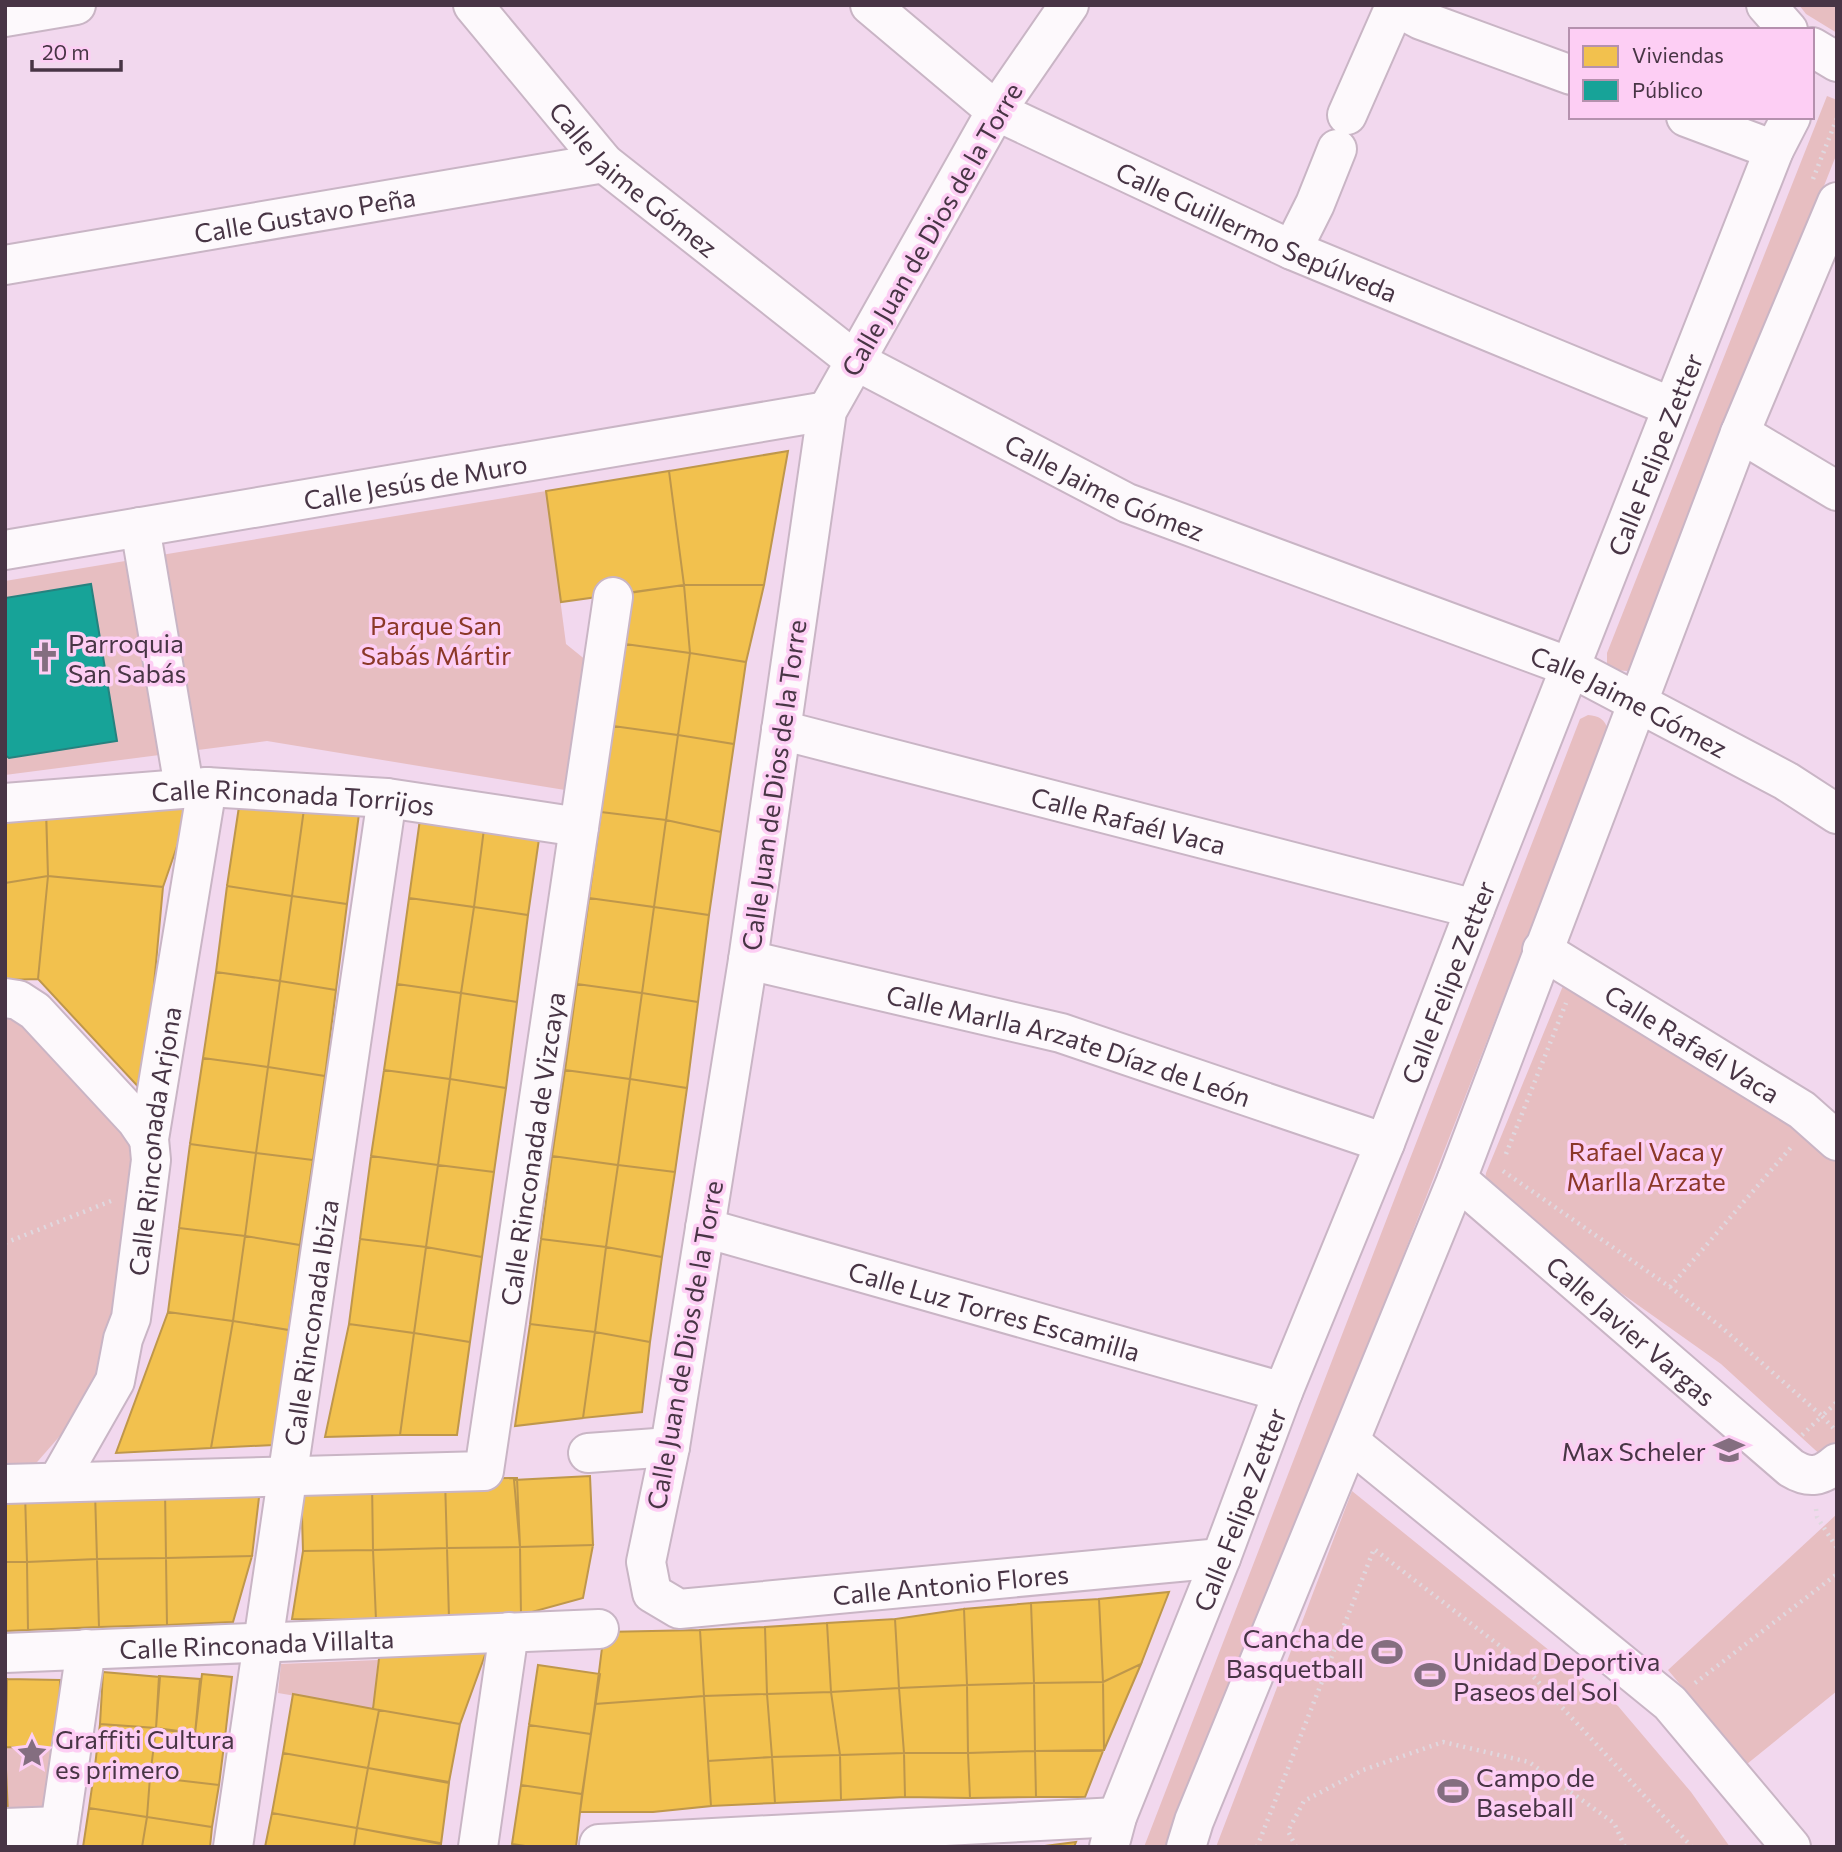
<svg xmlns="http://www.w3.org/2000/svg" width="1842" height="1852" font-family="Commissioner,sans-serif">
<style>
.green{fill:#e7bec1}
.homes{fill:#f2c14e;stroke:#bf974b;stroke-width:2}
.public{fill:#17a398;stroke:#26827f;stroke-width:2}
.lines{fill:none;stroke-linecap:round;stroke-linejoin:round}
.minor-casing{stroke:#c9b5c5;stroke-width:42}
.major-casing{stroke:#c9b5c5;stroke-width:42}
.path{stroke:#e0d8df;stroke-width:4.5;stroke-dasharray:2 5;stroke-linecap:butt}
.minor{stroke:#fdf9fc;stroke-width:38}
.major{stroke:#fdf9fc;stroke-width:38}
.labels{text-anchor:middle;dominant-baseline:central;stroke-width:7;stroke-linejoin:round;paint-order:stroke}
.street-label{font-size:26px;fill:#483545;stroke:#fdcef4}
.park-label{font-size:26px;fill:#8b3828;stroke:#fdcef4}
.poi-label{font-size:26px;fill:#483545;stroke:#fdcef4;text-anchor:start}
</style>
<rect width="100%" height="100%" fill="#f2d8ee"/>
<path class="green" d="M1799,5H1837V33L1806,14Z
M1827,96L1837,100V153L1635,664L1627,671L1616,670L1607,664V653Z
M546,491L566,644L587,661L565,790L267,741L5,775V581Z
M1588,715C1599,716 1605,719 1608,730L1173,1847H1144L1580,719Z
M1565,981L1708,1063L1837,1161V1449L1825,1459L1721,1364L1535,1232L1483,1191L1486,1173Z
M5,1003L147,1141L142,1230L87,1405L31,1469L5,1470Z
M1352,1491L1618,1706L1691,1792L1730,1847H1216Z
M1837,1514V1691L1747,1764L1668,1670Z
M378,1660L373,1709L278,1693L281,1664Z
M6,1747L59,1748L44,1814H8Z"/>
<path class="homes" d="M788,451L764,585H684L669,471Z
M669,471L684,585L561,602L546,491Z
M684,585H764L746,662L690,653Z
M684,585L690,653L625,644L629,593Z
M625,644L690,653L678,735L613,726Z
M690,653L746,662L734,744L678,735Z
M613,726L678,735L666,820L601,812Z
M678,735L734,744L721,832L666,820Z
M193,800L163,887L48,876L46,811Z
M240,800L304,809L292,896L227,886Z
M46,807L48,876L5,883V812Z
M304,809L359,814L347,904L292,896Z
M421,812L485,821L474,907L409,898Z
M601,812L666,820L654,907L589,898Z
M666,820L721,832L709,915L654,907Z
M485,821L540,832L528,915L474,907Z
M48,876L38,979L5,980V883Z
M48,876L163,887L144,1093L38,979Z
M227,886L292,896L280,981L216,972Z
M292,896L347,904L336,990L280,981Z
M409,898L474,907L461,993L397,984Z
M589,898L654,907L642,993L577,984Z
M474,907L528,915L517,1002L461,993Z
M654,907L709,915L698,1002L642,993Z
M216,972L280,981L268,1067L203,1058Z
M280,981L336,990L325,1076L268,1067Z
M397,984L461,993L450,1079L384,1070Z
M577,984L642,993L630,1079L565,1070Z
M461,993L517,1002L506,1088L450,1079Z
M642,993L698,1002L687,1088L630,1079Z
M203,1058L268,1067L256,1153L190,1144Z
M268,1067L325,1076L313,1160L256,1153Z
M384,1070L450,1079L438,1165L371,1156Z
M565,1070L630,1079L618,1165L552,1156Z
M450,1079L506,1088L494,1172L438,1165Z
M630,1079L687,1088L675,1172L618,1165Z
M190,1144L256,1153L245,1236L179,1228Z
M256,1153L313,1160L300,1245L245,1236Z
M371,1156L438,1165L426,1247L360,1239Z
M552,1156L618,1165L606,1247L541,1239Z
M438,1165L494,1172L482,1257L426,1247Z
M618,1165L675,1172L662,1257L606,1247Z
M179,1228L245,1236L233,1321L168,1312Z
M245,1236L300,1245L289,1330L233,1321Z
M360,1239L426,1247L414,1333L349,1324Z
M541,1239L606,1247L595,1332L530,1324Z
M426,1247L482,1257L470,1342L414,1333Z
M606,1247L662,1257L650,1342L595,1332Z
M168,1312L233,1321L211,1448L116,1453Z
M233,1321L289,1330L273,1445L211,1448Z
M349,1324L414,1333L400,1435L325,1437Z
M530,1324L595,1332L583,1418L515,1426Z
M595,1332L650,1342L642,1412L583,1418Z
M414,1333L470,1342L457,1435H400Z
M590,1476L593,1545L520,1547L514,1480Z
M517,1478L520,1547L447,1548L445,1479Z
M445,1479L447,1548L373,1550L372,1481Z
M372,1481L373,1550L303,1551L301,1483Z
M260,1489L252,1556L166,1558L165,1490Z
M165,1490L166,1558L97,1559L95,1492Z
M95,1492L97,1559L27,1562L25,1493Z
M25,1493L27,1562H5V1494Z
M593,1545L583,1598L521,1615L520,1547Z
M520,1547L521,1615L449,1618L447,1548Z
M447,1548L449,1618L376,1620L373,1550Z
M373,1550L376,1620L292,1619L303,1551Z
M252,1556L233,1622L167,1625L166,1558Z
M166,1558L167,1625L99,1627L97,1559Z
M97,1559L99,1627L28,1630L27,1562Z
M5,1562H27L28,1630L5,1631Z
M1169,1592L1141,1664L1103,1682L1099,1599Z
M1099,1599L1103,1682L1034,1683L1031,1603Z
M1031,1603L1034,1683L967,1685L964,1609Z
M964,1609L967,1685L899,1688L895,1619Z
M895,1619L899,1688L831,1692L827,1623Z
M827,1623L831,1692L767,1694L765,1627Z
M765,1627L767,1694L704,1696L700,1630Z
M700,1630L704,1696L595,1704L604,1632Z
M488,1647L460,1724L373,1709L380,1650Z
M1141,1664L1104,1750L1103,1682Z
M538,1665L600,1674L591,1734L529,1725Z
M103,1672L160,1677L156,1728L100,1724Z
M202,1674L232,1677L225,1737L195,1734Z
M159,1676L200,1679L195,1734L156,1729Z
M5,1679H7L6,1747H5Z
M7,1679L60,1680L59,1748L6,1747Z
M1103,1682L1104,1750L1035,1751L1034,1683Z
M1034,1683L1035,1751L968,1753L967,1685Z
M967,1685L968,1753H904L899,1688Z
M899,1688L904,1753L840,1755L831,1692Z
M831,1692L840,1755L772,1757L767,1694Z
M293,1694L379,1710L368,1768L283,1753Z
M767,1694L772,1757L708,1761L704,1696Z
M704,1696L711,1806L653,1812H580L595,1704Z
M379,1710L460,1724L449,1782L368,1768Z
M100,1724L156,1728L150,1777L95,1766Z
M529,1725L591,1734L582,1794L521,1785Z
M156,1728L225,1737L219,1785L150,1777Z
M5,1747L8,1814H5Z
M1035,1751L1036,1797L970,1798L968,1753Z
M1035,1751H1103L1085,1797H1036Z
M283,1753L368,1768L357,1828L272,1813Z
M904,1753L905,1797L841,1800L840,1755Z
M904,1753H968L970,1798L905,1797Z
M840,1755L841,1800L775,1803L772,1757Z
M772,1757L775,1803L711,1806L708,1761Z
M95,1766L150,1777L147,1817L89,1808Z
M368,1768L449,1783L441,1844L357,1828Z
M150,1777L219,1785L212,1827L147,1817Z
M521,1785L582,1794L576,1847H532L512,1844Z
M89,1808L147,1817L142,1847H83Z
M272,1813L357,1828L354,1847H265Z
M147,1817L212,1827L210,1847H142Z
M357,1828L440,1843L439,1847H354Z
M1076,1842L1074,1847H1037Z"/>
<path class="public" d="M91,584L117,741L9,758L5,755V598Z"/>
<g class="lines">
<g class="minor-casing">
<g id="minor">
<path id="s1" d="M473,5L604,163L854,360L1127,503L1570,667L1786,781L1837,814"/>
<path id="s2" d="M870,5L996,111L1292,250L1672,407"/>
<path id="s3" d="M1069,5L996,111L827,411L748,960L670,1447L646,1562L652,1593L679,1609L1221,1558"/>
<path d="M1393,5L1421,20L1571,75"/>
<path d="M5,17L76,5"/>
<path d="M1347,115L1395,6"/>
<path d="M1686,117L1774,150"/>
<path d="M1292,250L1315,204L1337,149"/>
<path id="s4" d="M5,265L604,163"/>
<path d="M1740,433L1837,491"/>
<path d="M140,527L184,787"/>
<path id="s5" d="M5,550L827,411"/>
<path id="s6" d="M781,730L1475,909"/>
<path id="s7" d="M5,803L207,787L387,798L579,827"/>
<path id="s8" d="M1542,950L1802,1110L1837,1141"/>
<path id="s9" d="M748,960L1061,1033L1385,1143"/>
<path d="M5,998L18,1000L35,1011L136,1120L149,1139"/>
<path id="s10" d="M1457,1179L1791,1468C1809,1479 1821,1477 1837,1463"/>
<path id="s11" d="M705,1228L1283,1392"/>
<path d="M1350,1442L1670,1703L1791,1847"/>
<path d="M588,1453L670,1447"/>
<path id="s12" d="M58,1481L115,1381L123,1339L131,1318L151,1160L149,1139L207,787"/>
<path id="s13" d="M5,1484L484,1471L613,597"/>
<path id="s14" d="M5,1653L599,1629"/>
<path d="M5,1828L60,1826"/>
<path d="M599,1844L1117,1817"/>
<path d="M57,1847L86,1649"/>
<path id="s15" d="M233,1847L387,798"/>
<path d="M478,1847L509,1632"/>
</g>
</g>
<g class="major-casing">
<g id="major">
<path d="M1766,5L1788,30"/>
<path d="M1812,47L1837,62"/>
<path id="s16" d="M1109,1847L1117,1817L1221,1558L1283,1392L1385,1143L1475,909L1774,150L1791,117"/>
<path d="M1186,1847L1194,1821L1457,1179L1740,433L1837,202"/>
</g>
</g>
<path class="path" d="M1813,179L1837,118
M1506,1154L1566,1003
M1503,1171L1670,1287L1720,1326L1822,1416L1837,1402
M5,1243L111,1201
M1670,1287L1793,1145
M1802,1435L1822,1416L1836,1431
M1816,1509L1817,1517L1837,1548
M1695,1683L1837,1574
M1257,1847L1374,1549L1517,1659L1692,1847
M1296,1847L1288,1831L1304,1801L1363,1770L1443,1742L1529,1762L1614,1823L1625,1847"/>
<use href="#minor" class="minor"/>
<use href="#major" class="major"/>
</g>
<defs>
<g id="church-bare" transform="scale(2.415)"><path d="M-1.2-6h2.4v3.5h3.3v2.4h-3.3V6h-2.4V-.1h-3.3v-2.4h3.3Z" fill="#846e80" stroke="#fdcef4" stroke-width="2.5" paint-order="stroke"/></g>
<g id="school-bare" transform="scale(2.415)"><path d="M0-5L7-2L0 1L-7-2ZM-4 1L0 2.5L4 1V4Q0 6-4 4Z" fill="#846e80" stroke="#fdcef4" stroke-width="2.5" paint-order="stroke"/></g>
<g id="stadium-bare" transform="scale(2.415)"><path d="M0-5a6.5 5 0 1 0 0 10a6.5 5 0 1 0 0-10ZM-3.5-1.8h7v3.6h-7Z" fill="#846e80" stroke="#fdcef4" stroke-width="2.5" paint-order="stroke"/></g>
<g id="sight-bare" transform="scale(2.415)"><path d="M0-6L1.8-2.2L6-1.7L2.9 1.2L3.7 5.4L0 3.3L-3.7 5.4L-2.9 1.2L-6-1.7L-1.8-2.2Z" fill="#846e80" stroke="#fdcef4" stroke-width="2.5" paint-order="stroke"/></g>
</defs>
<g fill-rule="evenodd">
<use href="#church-bare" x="45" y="657"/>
<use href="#school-bare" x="1729" y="1450"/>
<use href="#stadium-bare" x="1387" y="1652"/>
<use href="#stadium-bare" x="1430" y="1675"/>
<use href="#sight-bare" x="32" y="1753"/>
<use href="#stadium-bare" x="1453" y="1791"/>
</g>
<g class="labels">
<g class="street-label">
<text stroke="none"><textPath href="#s1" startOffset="238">Calle Jaime Gómez</textPath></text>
<text stroke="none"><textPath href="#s4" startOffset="304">Calle Gustavo Peña</textPath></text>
<text transform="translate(931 229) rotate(-60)">Calle Juan de Dios de la Torre</text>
<text stroke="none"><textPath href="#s2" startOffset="452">Calle Guillermo Sepúlveda</textPath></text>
<text stroke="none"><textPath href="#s16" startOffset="1496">Calle Felipe Zetter</textPath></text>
<text stroke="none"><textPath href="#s5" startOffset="416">Calle Jesús de Muro</textPath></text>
<text stroke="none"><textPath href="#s1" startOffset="805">Calle Jaime Gómez</textPath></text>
<text stroke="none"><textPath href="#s1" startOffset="1372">Calle Jaime Gómez</textPath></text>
<text transform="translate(773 785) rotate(-82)">Calle Juan de Dios de la Torre</text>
<text stroke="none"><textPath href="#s7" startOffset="289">Calle Rinconada Torrijos</textPath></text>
<text stroke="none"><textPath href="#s6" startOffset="359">Calle Rafaél Vaca</textPath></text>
<text stroke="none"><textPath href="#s16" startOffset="929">Calle Felipe Zetter</textPath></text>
<text stroke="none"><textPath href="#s8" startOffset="177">Calle Rafaél Vaca</textPath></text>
<text stroke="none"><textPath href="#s9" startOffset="332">Calle Marlla Arzate Díaz de León</textPath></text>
<text stroke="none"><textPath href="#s12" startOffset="359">Calle Rinconada Arjona</textPath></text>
<text stroke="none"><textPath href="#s13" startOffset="805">Calle Rinconada de Vizcaya</textPath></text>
<text stroke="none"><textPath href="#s11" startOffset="301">Calle Luz Torres Escamilla</textPath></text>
<text stroke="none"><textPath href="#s15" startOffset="530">Calle Rinconada Ibiza</textPath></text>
<text stroke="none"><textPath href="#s10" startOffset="231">Calle Javier Vargas</textPath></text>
<text transform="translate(684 1345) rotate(-80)">Calle Juan de Dios de la Torre</text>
<text stroke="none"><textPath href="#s16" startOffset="362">Calle Felipe Zetter</textPath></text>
<text stroke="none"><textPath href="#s3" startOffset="1974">Calle Antonio Flores</textPath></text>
<text stroke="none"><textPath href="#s14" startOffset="252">Calle Rinconada Villalta</textPath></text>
</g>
<g class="park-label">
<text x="436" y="624">Parque San<tspan x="436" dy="30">Sabás Mártir</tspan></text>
<text x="1646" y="1150">Rafael Vaca y<tspan x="1646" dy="30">Marlla Arzate</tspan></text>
</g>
<g class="poi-label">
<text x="68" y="642">Parroquia<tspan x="68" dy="30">San Sabás</tspan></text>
<text x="1706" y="1450" text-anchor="end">Max Scheler</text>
<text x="1364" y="1637" text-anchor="end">Cancha de<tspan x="1364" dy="30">Basquetball</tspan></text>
<text x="1453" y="1660">Unidad Deportiva<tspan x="1453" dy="30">Paseos del Sol</tspan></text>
<text x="55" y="1738">Graffiti Cultura<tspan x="55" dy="30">es primero</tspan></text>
<text x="1476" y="1776">Campo de<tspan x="1476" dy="30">Baseball</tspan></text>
</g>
</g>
<rect width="1842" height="1852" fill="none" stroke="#483545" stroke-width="14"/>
<rect x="1569" y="28" width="245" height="91" fill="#fdcef4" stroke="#b591ae" stroke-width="2"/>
<rect x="1583" y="46" width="35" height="21" fill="#f2c14e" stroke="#b591ae" stroke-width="2"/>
<text x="1632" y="63" font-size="21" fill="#483545">Viviendas</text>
<rect x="1583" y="80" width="35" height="21" fill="#17a398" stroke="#b591ae" stroke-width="2"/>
<text x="1632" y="98" font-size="21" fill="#483545">Público</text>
<path d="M32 60v10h89v-10" fill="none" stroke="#483545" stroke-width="3.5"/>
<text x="42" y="60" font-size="21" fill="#483545" stroke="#fdcef4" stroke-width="5" paint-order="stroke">20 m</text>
</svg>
